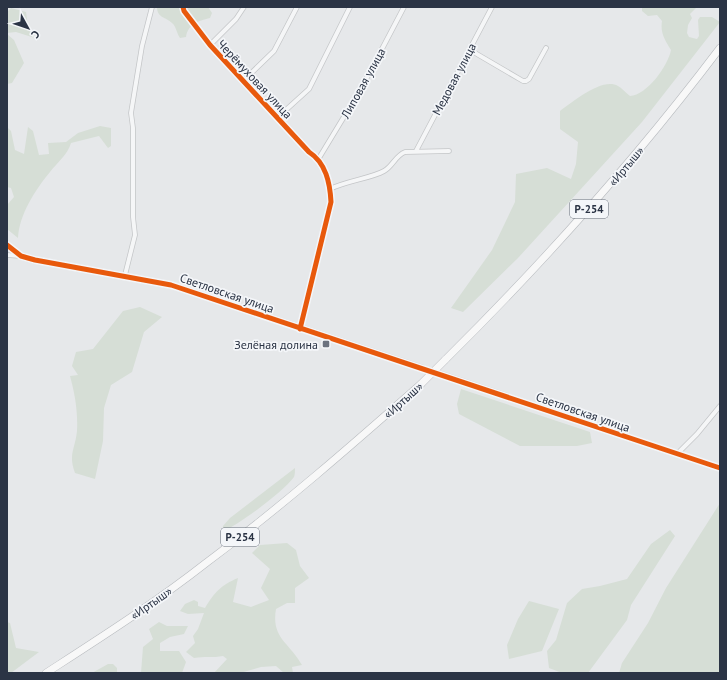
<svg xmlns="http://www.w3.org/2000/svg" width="727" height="680" font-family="'PT Sans',sans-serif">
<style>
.green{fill:#d6ded6}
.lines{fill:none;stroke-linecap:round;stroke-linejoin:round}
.minor-casing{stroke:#c4c6c8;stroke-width:5.5}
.tertiary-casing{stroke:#c4c6c8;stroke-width:7}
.trunk-casing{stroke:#b8bbbf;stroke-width:8}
.minor{stroke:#f5f6f7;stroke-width:4}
.tertiary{stroke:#f5f6f7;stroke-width:5.5}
.trunk{stroke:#f8f8f8;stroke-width:7}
.trunk-bridge-casing{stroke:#b8bbbf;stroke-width:8;stroke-linecap:butt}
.trunk-bridge{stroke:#f8f8f8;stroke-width:7}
.cycleway-casing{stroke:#f4f6f9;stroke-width:8}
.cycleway{stroke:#e8590c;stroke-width:5}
.poi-dot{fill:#6c737f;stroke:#f4f6f9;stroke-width:1.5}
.labels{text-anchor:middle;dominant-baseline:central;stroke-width:3.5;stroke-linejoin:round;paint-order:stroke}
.shield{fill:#f4f6f9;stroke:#676e7b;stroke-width:1}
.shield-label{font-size:11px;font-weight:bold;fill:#2b3445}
.street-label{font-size:12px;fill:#2b3445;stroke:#f4f6f9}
.poi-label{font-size:12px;fill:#2b3445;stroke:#f4f6f9;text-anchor:end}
</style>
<rect width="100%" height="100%" fill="#e6e8ea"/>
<path class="green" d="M157,7H208L212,13L210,18C198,21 188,24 186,37L180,38C177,34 176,26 172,23C166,17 157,18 157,7Z
M642,7H697L690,14L692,18L688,25L687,33L689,37L697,39L699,36L698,20L700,17H712L720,22L642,122L518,258L463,312L451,308L492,250L515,202L516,174L547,168L571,179L576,164L578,142L560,129V111C573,102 602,77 618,86C622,88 626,93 630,96C647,95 668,66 671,50C665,40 660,33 662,21L657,15L648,16L642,11Z
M11,8L26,12L28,26L35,38L16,32L7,33V12Z
M7,34L14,40L24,63L12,83L7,84Z
M100,126L111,128V146L108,148L99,136L71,143C68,154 57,163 50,172C35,190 19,215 18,238L7,229V205L14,197L11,188L7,187V127L11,131L15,150L24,154L28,127L33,131L39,155L49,154L48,143L66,142L78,133Z
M140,307L162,317L144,332L132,372L111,385L104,408L103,441L95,479L75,473C68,454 75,450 77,431C78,412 75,394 70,376L78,375L72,366L76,352L93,349L123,311Z
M461,389L590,432L592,443L577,446H520L459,414L457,404Z
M295,468C295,471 295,474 294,477C283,492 240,524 222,532L223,526L230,518Z
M720,503L719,673H619L622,663L648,623L666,588Z
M670,530L675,536L631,605L627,620L588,673H562L549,668L547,651L556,640L567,603L582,589L600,586L627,579L651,544Z
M287,543L296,550L300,566L309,578L295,588V603H287L276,609C271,638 289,642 302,665L292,667L293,673H284L276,666L261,667L240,673H214L227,659L223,656C213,658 204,656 194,658L186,652L195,643L193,636L198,629L204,613L188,614L180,611L185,604L194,600L198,602V606L205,608C214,593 221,585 238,578L233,602L251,607L269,600L261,588L270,569L252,553L260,545Z
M529,601L559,609L542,651L509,659L507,645L518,619Z
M7,622L10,623L16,648L39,652L11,673H7Z
M159,622L167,626H188L184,634L170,637L160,643V651H179L186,662L182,673H141L143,647L153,639L149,629Z
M108,664H113L117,668V673H92Z"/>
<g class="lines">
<g class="minor-casing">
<path id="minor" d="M183,7L184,11L210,45L309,152C326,163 330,183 331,202L300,329
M210,45L236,19L244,7
M470,50L523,81H526L529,79L546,48
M243,81L274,51L297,7
M277,118L309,89L350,7
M416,151L492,7
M319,158L362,87L404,7
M330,189C346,181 372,178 384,171C393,166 395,156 405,152L449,151
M7,255L21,256
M125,275L135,235L133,217V128L131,113L142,46L152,7
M677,454L697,434L720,406"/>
</g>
<g class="tertiary-casing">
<path id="tertiary" d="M7,245L21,256L35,260L171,285L422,368
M440,374L720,468"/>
</g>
<g class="trunk-casing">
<path id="trunk" d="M445,360C544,262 636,159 720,48
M46,673C100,638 155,603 206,563C281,507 351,446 421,384"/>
</g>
<use href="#minor" class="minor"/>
<use href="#tertiary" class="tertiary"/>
<use href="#trunk" class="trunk"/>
<g class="trunk-bridge-casing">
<path id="trunk-bridge" d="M421,384L445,360"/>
</g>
<use href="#trunk-bridge" class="trunk-bridge"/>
<g class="cycleway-casing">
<path id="cycleway" d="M183,7L184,11L210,45L309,152C326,163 330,183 331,202L300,329
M7,245L21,256L35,260L171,285L720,468"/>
</g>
<use href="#cycleway" class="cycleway"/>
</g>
<rect class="poi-dot" x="322" y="340" width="8" height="8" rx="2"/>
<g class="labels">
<g class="shield">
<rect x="570" y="200" width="38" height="18" rx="3"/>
<rect x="221" y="528" width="38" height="18" rx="3"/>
</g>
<g class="shield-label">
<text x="589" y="209">Р-254</text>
<text x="240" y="537">Р-254</text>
</g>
<g class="street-label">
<text transform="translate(255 79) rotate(47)">Черёмуховая улица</text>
<text transform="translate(454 79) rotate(-62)">Медовая улица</text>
<text transform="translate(363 83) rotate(-61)">Липовая улица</text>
<text transform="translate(626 166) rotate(-50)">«Иртыш»</text>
<text transform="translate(227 293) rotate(19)">Светловская улица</text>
<text transform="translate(403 400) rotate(-42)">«Иртыш»</text>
<text transform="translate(583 412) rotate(19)">Светловская улица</text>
<text transform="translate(151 603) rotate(-35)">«Иртыш»</text>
</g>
<g class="poi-label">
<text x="318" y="344">Зелёная долина</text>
</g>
</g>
<rect width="727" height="680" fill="none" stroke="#2b3445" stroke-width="16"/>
<g transform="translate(28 28) rotate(130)" stroke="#f4f6f9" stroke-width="3" paint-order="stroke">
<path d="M0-3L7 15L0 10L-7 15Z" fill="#2b3445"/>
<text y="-6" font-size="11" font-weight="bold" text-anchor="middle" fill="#2b3445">С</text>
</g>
</svg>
